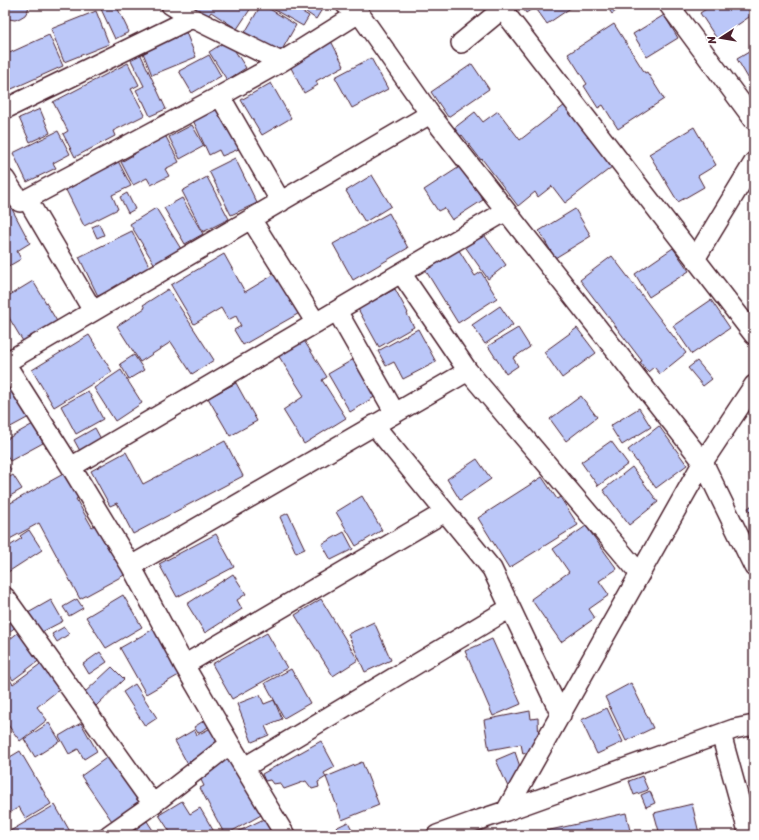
<svg xmlns="http://www.w3.org/2000/svg" width="759" height="840" font-family="Sriracha,sans-serif">
<style>
.building{fill:#bbc7f8;stroke:#4a1f2b}
.lines{fill:none;stroke-linecap:round;stroke-linejoin:round}
.minor-casing{stroke:#4a1f2b;stroke-width:22}
.minor{stroke:#fff;stroke-width:19}
</style>
<rect width="100%" height="100%" fill="#fff"/>
<filter id="ink" filterUnits="userSpaceOnUse"><feTurbulence type="fractalNoise" baseFrequency=".025" numOctaves="2"/><feDisplacementMap in="SourceGraphic" scale="8" xChannelSelector="R" yChannelSelector="G"/><feConvolveMatrix kernelMatrix="1 2 1 2 8 2 1 2 1" color-interpolation-filters="sRGB"/></filter>
<g filter="url(#ink)">
<path class="building" d="M5,5H29L28,10L25,15L20,18L15,20L9,19L5,17Z
M108,5H116L129,32L115,39L101,9Z
M197,5H253L237,29L211,12L206,19L193,10Z
M261,5H263L296,25L278,57L243,36Z
M275,5H292V6L309,16L303,26L273,9Z
M300,5H323L324,6L316,19L299,7Z
M521,5H575L547,24L535,7L526,13Z
M606,5H624L612,14Z
M712,5H746L752,15L717,39L700,13Z
M96,11L109,44L64,62L51,29Z
M664,15L678,38L647,57L633,34Z
M614,24L645,73L647,72L664,99L618,129L603,105L598,108L584,86L587,84L568,54Z
M185,30L196,57L152,75L141,48Z
M49,35L63,66L5,92V55Z
M228,40L246,68L227,80L209,52Z
M331,41L344,66L316,81L318,85L304,93L289,64Z
M754,49V88L737,59Z
M140,53L166,109L150,116L143,101H142L136,90L144,86L130,58Z
M209,55L221,76L192,93L179,71Z
M371,58L388,89L352,108L335,77Z
M128,63L139,85L131,89L145,115L113,131L115,136L75,157L63,134L68,131L53,102Z
M472,64L489,89L448,117L431,92Z
M271,83L291,118L262,135L241,100Z
M220,105L241,148L222,156L219,150L209,155L192,118Z
M565,105L612,167L565,203L552,186L538,197L535,192L518,206L482,159L481,160L462,135L459,137L453,129L475,112L483,122L498,111L520,140Z
M40,109L50,133L30,142L19,118Z
M192,125L204,146L180,159L169,137Z
M694,127L716,165L698,176L704,187L678,202L649,154Z
M58,131L70,154L53,163L56,168L27,182L13,153Z
M165,135L179,162L165,169L169,176L151,185L147,178L133,185L121,162L135,154L134,151Z
M235,158L257,203L231,215L209,171Z
M117,159L131,186L112,195L118,209L84,226L64,186Z
M461,166L483,200L452,220L444,208L438,211L424,190Z
M372,175L391,206L365,222L346,191Z
M207,177L229,219L203,232L182,191Z
M127,193L135,209L128,213L120,197Z
M5,196L30,243L17,251L21,259L9,266L5,259Z
M182,198L203,234L185,244L164,208Z
M156,208L181,249L155,265L130,224Z
M575,209L591,236L555,258L539,231Z
M389,213L408,248L353,280L333,244Z
M99,224L104,235L97,238L92,227Z
M132,231L150,268L126,279L127,282L98,296L79,257Z
M482,232L506,265L488,279L464,245Z
M457,247L475,276L481,272L497,298L458,323L424,268Z
M673,248L689,271L649,297L635,274Z
M224,254L245,292L280,271L303,311L243,345L234,330L241,326L236,316L228,320L221,308L194,324L171,285Z
M612,256L686,353L660,374L654,367L648,372L640,362L642,361L580,280Z
M33,281L61,328L27,348L5,311V298Z
M168,289L214,360L192,374L171,342L140,362L117,326L145,308L143,305Z
M395,289L408,313L407,314L414,327L379,347L358,309Z
M711,300L730,328L692,354L673,326Z
M500,306L513,325L485,344L472,325Z
M518,328L530,347L513,358L518,366L506,374L488,346Z
M577,328L596,353L562,378L544,352Z
M418,329L436,362L403,379L394,362L386,366L378,351Z
M89,335L112,372L54,407L32,370Z
M303,339L327,377L322,380L346,418L304,444L283,410L304,396L278,355Z
M134,355L144,370L129,379L120,364Z
M354,359L376,396L350,412L328,374Z
M697,361L712,379L703,386L688,368Z
M121,370L142,403L115,421L94,388Z
M5,371L29,417L5,430Z
M236,383L257,421L230,436L208,398Z
M88,391L103,419L76,434L61,406Z
M581,396L597,417L566,441L550,419Z
M639,408L651,427L622,445L610,426Z
M33,424L43,443L10,461L5,452V440Z
M659,426L687,465L656,488L628,450Z
M95,428L101,439L80,451L74,440Z
M225,441L243,476L133,534L117,503L110,506L91,471L126,452L143,484Z
M611,441L628,464L598,486L581,462Z
M477,459L491,479L460,500L447,479Z
M5,460L11,470L5,474Z
M632,467L658,502L629,525L603,490Z
M67,472L80,497L76,499L92,527L98,523L128,573L80,599L39,523L6,541L5,540V506Z
M13,475L22,489L5,499V480Z
M542,477L557,499L560,497L578,525L509,568L478,518Z
M362,496L382,530L356,546L336,512Z
M754,504V519L748,508Z
M288,513L305,549L296,553L280,517Z
M586,526L617,569L599,581L609,595L589,609L595,618L561,642L531,599L569,572L553,549Z
M29,530L42,550L5,574V549L22,538L20,536Z
M344,532L353,549L331,560L322,544Z
M216,534L234,567L177,597L159,564Z
M233,574L246,594L237,600L242,609L205,633L187,604Z
M123,595L142,627L106,648L86,617Z
M77,599L83,608L69,616L63,607Z
M321,599L358,660L333,676L295,615Z
M51,600L63,621L40,633L28,613Z
M5,609L17,626L5,635Z
M374,622L391,660L365,672L348,634Z
M64,627L69,634L57,642L52,634Z
M157,627L184,672L146,694L120,648Z
M20,631L41,659L13,680L5,669V643Z
M267,633L287,668L232,699L212,664Z
M492,639L521,704L493,716L465,651Z
M100,652L107,662L89,674L83,664Z
M43,662L61,688L37,707L47,720L20,741L5,721V674L13,684Z
M112,667L124,679L96,706L84,693Z
M291,669L310,703L284,718L265,683Z
M631,683L653,728L626,741L605,697Z
M135,684L157,718L145,726L123,692Z
M260,695L264,704L274,700L282,719L265,726L269,735L252,742L237,704Z
M607,708L623,742L597,754L581,720Z
M530,711L531,719L538,718L539,747L523,754L521,744L489,750L484,720Z
M208,718L212,725L198,733L194,727Z
M49,723L60,741L35,757L24,739Z
M81,723L97,751L84,759L78,749L69,754L59,736Z
M213,727L222,744L187,763L175,741L194,730L197,735Z
M321,741L335,767L324,773L326,777L318,782L319,787L312,789L306,781L284,789L280,783L273,784L270,780L265,781L262,774Z
M20,751L51,804L26,819L19,807L5,816V760Z
M515,752L523,776L508,787L496,760Z
M231,754L263,814L225,835L200,788L204,786L197,772Z
M109,756L145,803L114,824L81,776Z
M362,762L379,805L342,820L326,777Z
M642,776L648,790L634,795L629,781Z
M650,791L655,803L646,807L641,795Z
M182,801L190,814L200,808L216,835H172L159,815Z
M692,804L699,833L688,835H660L654,813Z
M55,805L72,835H5V834Z
M626,813L631,835H538L537,833Z
M270,816L279,835H231Z
M147,821L156,835H138L135,829Z
M348,822L355,835H321Z"/>
<g class="lines">
<g class="minor-casing">
<path id="minor" d="M669,5L754,120
M502,9L754,335
M359,13L430,114L703,462L754,385
M192,18L281,62
M461,43L507,5
M220,96L281,202
M5,109L192,18L171,5
M5,179L20,202L27,199L220,96L281,62L359,13L346,5
M27,199L93,311
M251,219L316,323
M695,259L754,162
M337,311L395,413
M5,363L71,467L131,566L184,665L230,744L285,835
M5,363L430,114
M468,371L640,574
M374,425L492,569L561,715
M703,462L754,567
M71,467L506,211
M131,566L468,371L401,273
M5,597L153,804
M184,665L445,512
M721,734L749,835
M245,767L510,608
M506,811L703,462
M109,835L153,804L230,744
M437,835L473,822L506,811L734,729L754,725"/>
</g>
<use href="#minor" class="minor"/>
</g>
</g>
<rect width="759" height="840" fill="none" stroke="#fff" stroke-width="20"/>
<rect x="10" y="10" width="739" height="820" fill="none" stroke="#4a1f2b" stroke-width="1.5" filter="url(#ink)"/>
<g transform="translate(721 38) rotate(258)" stroke="#ffffff" stroke-width="3" paint-order="stroke">
<path d="M0-3L7 15L0 10L-7 15Z" fill="#4a1f2b"/>
<text y="-6" font-size="11" font-weight="bold" text-anchor="middle" fill="#4a1f2b">N</text>
</g>
</svg>
